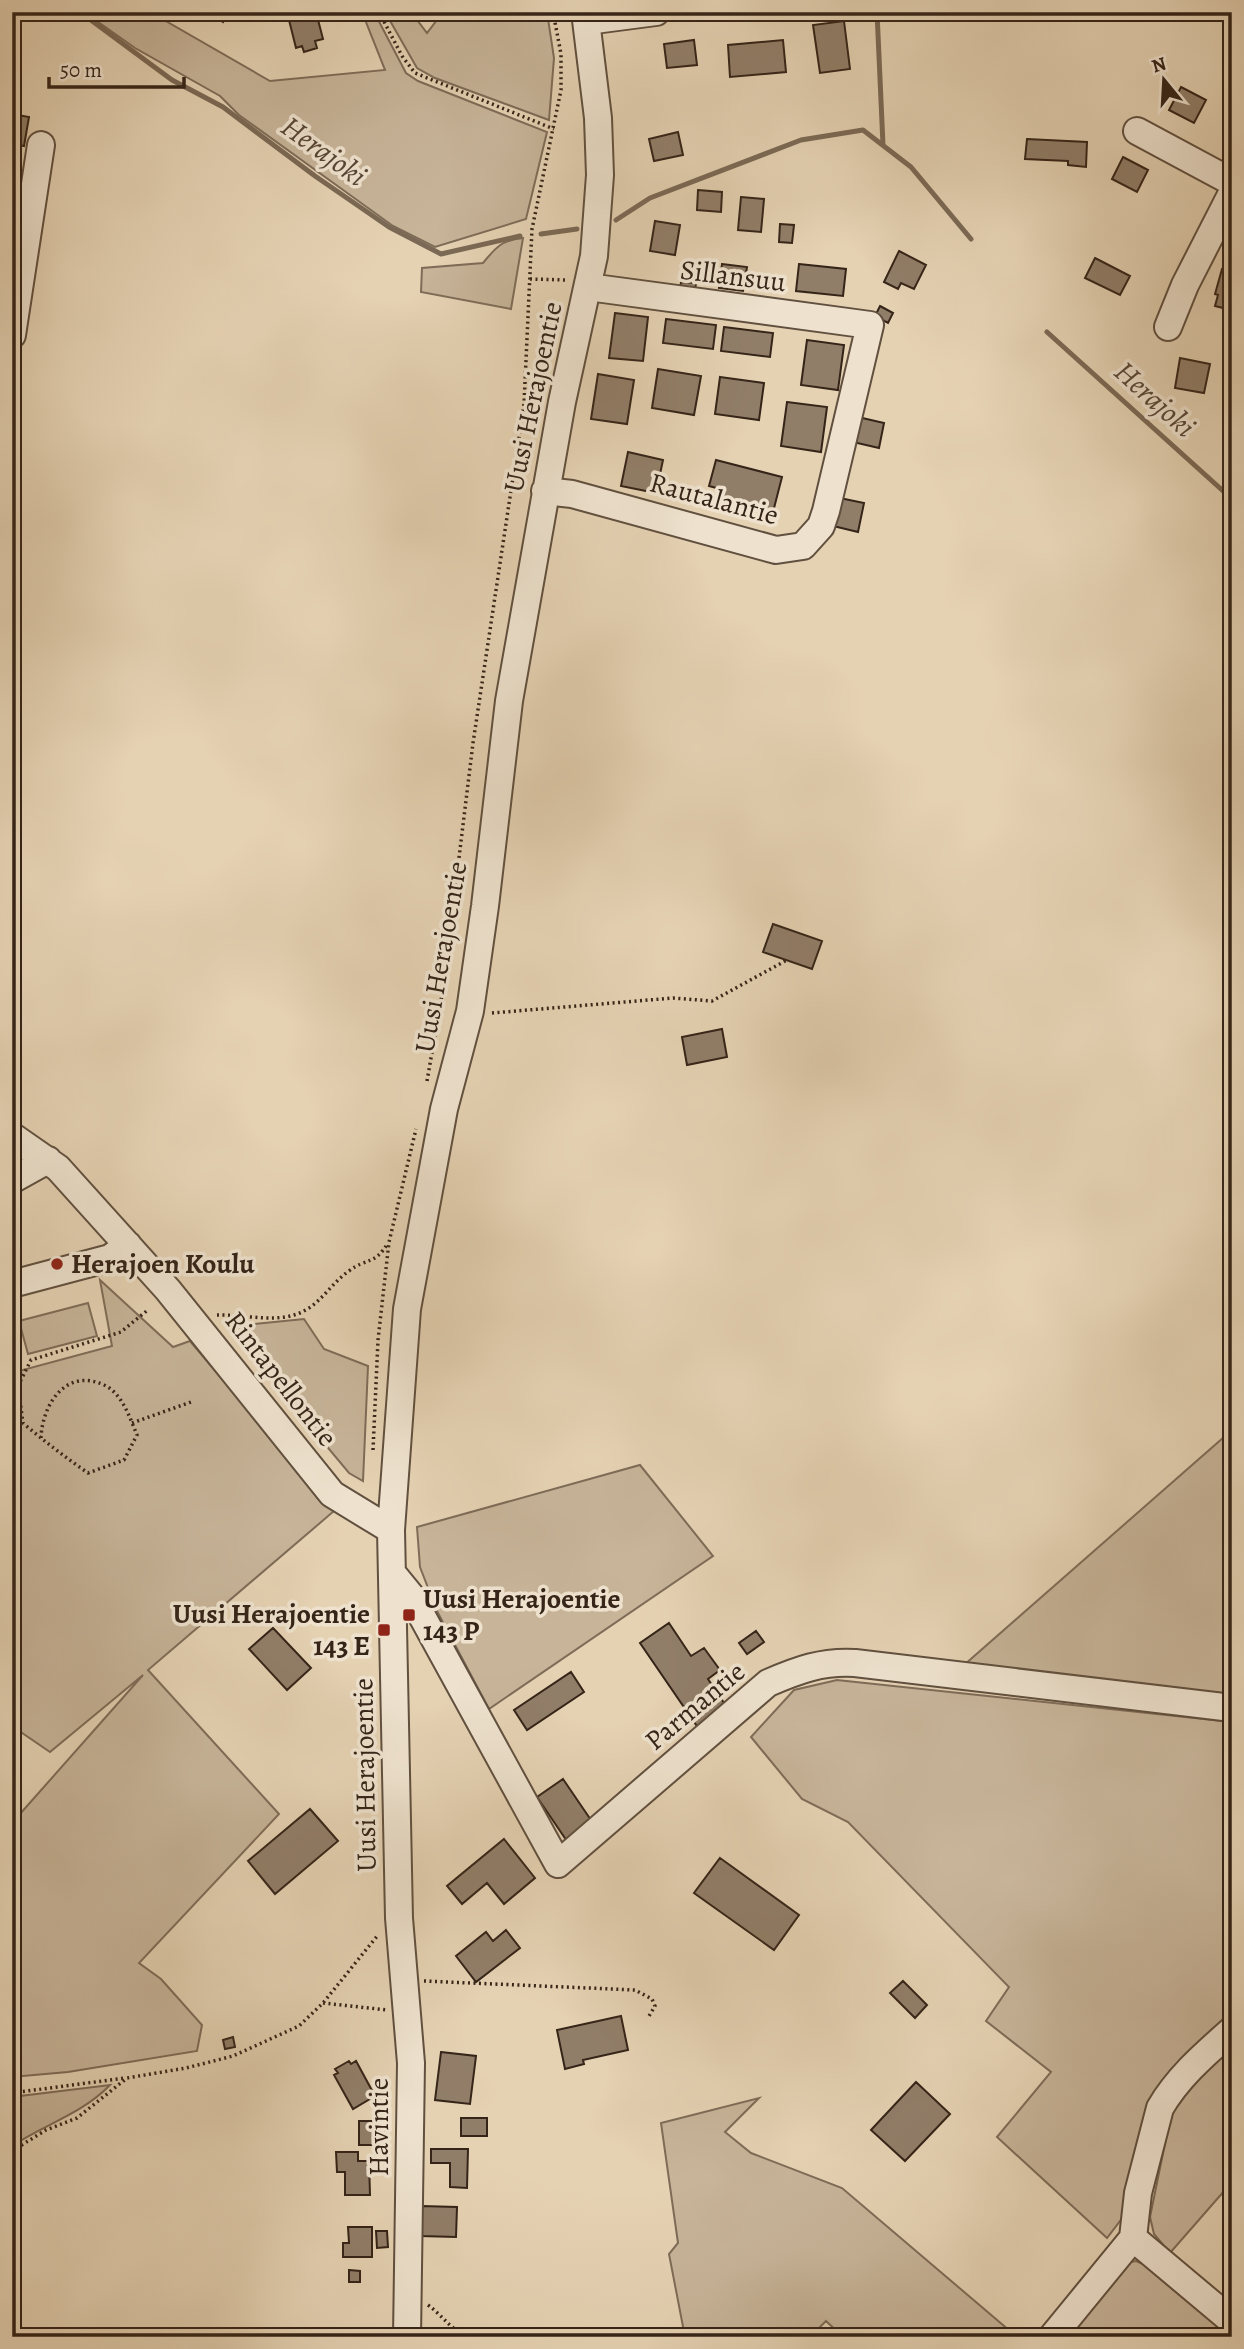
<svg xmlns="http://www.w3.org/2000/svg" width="1244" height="2349" font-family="Alegreya,serif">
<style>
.green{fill:#c7b499;stroke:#7e6c58;stroke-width:2}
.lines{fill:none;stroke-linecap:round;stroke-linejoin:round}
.stream{stroke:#7b6955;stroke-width:5}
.building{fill:#917e69;stroke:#352418;stroke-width:2}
.minor-casing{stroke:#61503f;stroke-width:30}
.path{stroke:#352418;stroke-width:3.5;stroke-dasharray:2 3.5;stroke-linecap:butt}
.minor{stroke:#eee2ce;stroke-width:26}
.poi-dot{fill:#8f2418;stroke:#eee2ce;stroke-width:2.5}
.labels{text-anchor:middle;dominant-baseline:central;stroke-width:7;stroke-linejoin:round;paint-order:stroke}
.street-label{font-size:28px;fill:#352418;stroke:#eee2ce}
.poi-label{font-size:28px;font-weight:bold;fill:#352418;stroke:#eee2ce;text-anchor:start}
.water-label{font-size:30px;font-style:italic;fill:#584637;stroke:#eee2ce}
</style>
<rect width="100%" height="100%" fill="#e5d2b3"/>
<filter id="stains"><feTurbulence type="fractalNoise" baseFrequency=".00286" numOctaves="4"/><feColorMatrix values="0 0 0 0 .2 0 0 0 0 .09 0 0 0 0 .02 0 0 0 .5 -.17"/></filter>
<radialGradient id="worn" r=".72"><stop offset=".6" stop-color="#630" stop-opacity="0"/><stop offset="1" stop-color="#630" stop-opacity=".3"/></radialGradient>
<path class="green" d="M84,12H150L270,81L385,70L362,12H374L406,73L418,81L547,132L526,219L435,247L393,226L239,115L220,96L135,48Z
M385,12H411L427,33L443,12H547L554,58L549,120L435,78L417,68Z
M523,238L511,309L421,292L422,268L483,263C496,247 502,240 523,238Z
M100,1280L173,1347L190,1341L334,1511L148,1670L279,1814L139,1963L161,1979L202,2025L197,2051L68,2072L12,2077V1823L143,1675L50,1752L12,1726V1377L15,1372L112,1346Z
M88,1303L97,1336L28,1354L19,1321Z
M304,1319L324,1349L368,1366L363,1481L349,1473L233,1334L235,1326Z
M1232,1430V1695L964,1665Z
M640,1465L713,1556L489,1709L437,1611L420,1567L417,1527Z
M837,1680L1232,1722V2025L1174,2079L1133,2204L1107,2238L997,2137L1051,2072L986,2021L1009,1987L848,1822L802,1799L751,1737L794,1690Z
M1232,2046V2182L1170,2253L1154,2234L1150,2217L1171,2114L1187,2086Z
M110,2085C82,2114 45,2124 12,2146V2097Z
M759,2098L725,2132L751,2153L842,2188L1017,2337H843L826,2321L816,2331L821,2337H685L669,2254L678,2243L661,2123Z
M1136,2261L1148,2266L1232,2333V2337H1070L1126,2263Z"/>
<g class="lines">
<path class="stream" d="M80,12L172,80L223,107L315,176L389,227L441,254L520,236
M877,12L883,145
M616,220L650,198L801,140L863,130L911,167L971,239
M541,234L577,229
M1047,332L1232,499"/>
</g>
<path class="building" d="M210,12H230L223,22Z
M287,12H316L323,39L315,41L317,48L304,52L302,46L296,48Z
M844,21L850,69L820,73L813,25Z
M694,40L697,65L667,68L664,44Z
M783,40L786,72L730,77L728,45Z
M1181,87L1206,100L1194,123L1169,110Z
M12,114L29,117L24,146L12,144Z
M678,132L683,155L654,161L649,139Z
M1027,139L1087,142L1086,167L1068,165V161L1025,159Z
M1123,157L1148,170L1137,192L1112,179Z
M698,190L722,192L721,212L697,210Z
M741,197L764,199L761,232L738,230Z
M655,221L680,225L675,255L650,251Z
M780,224L794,225L792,243L779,242Z
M899,251L926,265L914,289L901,283L898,289L884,282Z
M1095,258L1130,276L1120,295L1085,278Z
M722,264L747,267L743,291L719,288Z
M799,264L846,269L843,296L796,291Z
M1222,269L1232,272V297L1227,309L1215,306L1218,295L1215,294Z
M681,282L696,283L695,291L680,290Z
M880,306L893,313L888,323L875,316Z
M615,313L648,317L643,361L609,358Z
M666,319L716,325L713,349L663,343Z
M724,327L773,333L770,357L721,351Z
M807,340L844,345L838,390L801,385Z
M1180,358L1210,364L1204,393L1175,388Z
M658,369L701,376L694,415L652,408Z
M598,374L634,380L627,424L591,419Z
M720,377L764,383L759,420L715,414Z
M787,402L827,407L821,452L781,446Z
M858,417L884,423L879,448L853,442Z
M628,452L663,460L656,493L621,486Z
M716,460L782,477L773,512L752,506L750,513L720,505L724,490L709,486Z
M835,497L864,503L858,532L829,525Z
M773,924L822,941L812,969L763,952Z
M722,1029L727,1057L687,1065L682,1037Z
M669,1623L691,1656L704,1648L720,1670L708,1679L728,1709L699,1729L640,1643Z
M273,1628L311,1668L287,1690L249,1649Z
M756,1631L764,1642L747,1654L739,1643Z
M571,1672L584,1692L527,1730L514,1710Z
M563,1779L595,1826L569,1844L537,1797Z
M310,1809L338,1841L275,1894L248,1861Z
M504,1839L535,1878L504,1904L487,1883L462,1904L447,1886Z
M720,1858L799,1915L774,1950L694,1893Z
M506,1930L520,1948L476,1982L456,1956L486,1932L493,1941Z
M903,1981L927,2005L915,2018L890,1993Z
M621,2016L628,2050L583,2060L584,2064L565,2069L557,2030Z
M233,2037L235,2047L225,2049L223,2040Z
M441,2052L476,2056L470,2104L435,2100Z
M349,2061L351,2064L356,2061L375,2096L353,2109L334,2075L338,2073L335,2069Z
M916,2082L950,2114L905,2161L871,2130Z
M461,2118H487V2136H461Z
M359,2121H385V2145H359Z
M431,2149H468L467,2188L450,2187V2163H431Z
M336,2152H358V2161H369L370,2195H345V2172H337Z
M421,2206L457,2207L456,2237L420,2236Z
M348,2227H372V2257H343V2243H349Z
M376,2231H387L388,2247L377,2248Z
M349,2270L360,2271V2282H349Z"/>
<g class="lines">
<g class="minor-casing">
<path id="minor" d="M587,21L656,12
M1137,131L1232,182
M1168,327L1185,285L1232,193
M12,335L41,145
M545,491L572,494L776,550L803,546L821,526L826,511L870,325L588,287
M12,1136L58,1168L168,1290L332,1494L391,1530
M12,1180L48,1160
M12,1284L110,1258L128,1245
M393,1574L411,1596L558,1864L768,1683C798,1670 822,1661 855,1663L1232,1708
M1133,2238L1232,2321
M407,2337L411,2063L399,1918L391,1530L407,1309L444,1109L470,1011L485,906L509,701L562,402L594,256L600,175L598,118L585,12
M1052,2337L1133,2238L1138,2193L1160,2108C1178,2077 1205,2054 1232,2030"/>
</g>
<path class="path" d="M379,12L402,56L415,73L554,129
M530,279L566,280
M492,1013L673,998L712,1001L787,960
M427,1081L443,989L473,743L524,404L532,229L561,90V54L553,12
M217,1315C247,1314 282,1326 309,1308C324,1298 334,1281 349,1271C367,1257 374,1266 388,1243
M132,1423L191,1402
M41,1438C42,1406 65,1367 104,1385C122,1393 130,1418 137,1435L124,1460L88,1473C65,1457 44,1441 23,1423L18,1386L31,1360L121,1332L149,1309
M373,1450L378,1340L389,1242L416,1129
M424,1981L635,1990L652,1999L655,2006L649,2016
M323,2003L387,2010
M12,2093L125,2078
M12,2151L46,2130L77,2118L127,2078L186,2068L233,2056L299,2026L323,2003L378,1935
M428,2305C444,2317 449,2328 468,2337"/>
<use href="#minor" class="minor"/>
</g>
<g class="poi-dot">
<circle cx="57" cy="1264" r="7"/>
<rect x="402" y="1608" width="14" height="14" rx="3.5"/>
<rect x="377" y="1623" width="14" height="14" rx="3.5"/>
</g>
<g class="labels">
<g class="street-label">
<text transform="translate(733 276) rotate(7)">Sillansuu</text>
<text transform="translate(533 397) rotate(-78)">Uusi Herajoentie</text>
<text transform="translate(714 499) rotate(15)">Rautalantie</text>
<text transform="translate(441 957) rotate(-80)">Uusi Herajoentie</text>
<text transform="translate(281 1379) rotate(52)">Rintapellontie</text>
<text transform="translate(695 1706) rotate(-40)">Parmantie</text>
<text transform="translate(365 1775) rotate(-91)">Uusi Herajoentie</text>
<text transform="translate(379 2127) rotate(-90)">Havintie</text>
</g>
<g class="poi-label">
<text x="71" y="1264">Herajoen Koulu</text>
<text x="423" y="1599">Uusi Herajoentie<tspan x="423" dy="32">143 P</tspan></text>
<text x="370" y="1614" text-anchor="end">Uusi Herajoentie<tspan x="370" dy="32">143 E</tspan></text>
</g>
<g class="water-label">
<text transform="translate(324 151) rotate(36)">Herajoki</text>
<text transform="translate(1155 399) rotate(42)">Herajoki</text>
</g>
</g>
<rect width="1244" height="2349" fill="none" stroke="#e5d2b3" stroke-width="42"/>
<rect x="14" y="14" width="1216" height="2321" fill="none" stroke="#352418" stroke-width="3.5"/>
<rect x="21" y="21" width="1202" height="2307" fill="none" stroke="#352418" stroke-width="2"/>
<g transform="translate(1164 80) rotate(342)" stroke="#eee2ce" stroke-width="5" paint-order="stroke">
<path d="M0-5L12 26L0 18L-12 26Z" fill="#352418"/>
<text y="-10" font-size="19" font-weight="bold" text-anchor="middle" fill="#352418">N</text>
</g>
<path d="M49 77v10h135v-10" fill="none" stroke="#352418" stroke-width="3.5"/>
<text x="60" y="77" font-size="21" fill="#352418" stroke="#eee2ce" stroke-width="5" paint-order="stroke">50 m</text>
<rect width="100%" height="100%" filter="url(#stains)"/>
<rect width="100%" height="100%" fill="url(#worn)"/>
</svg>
